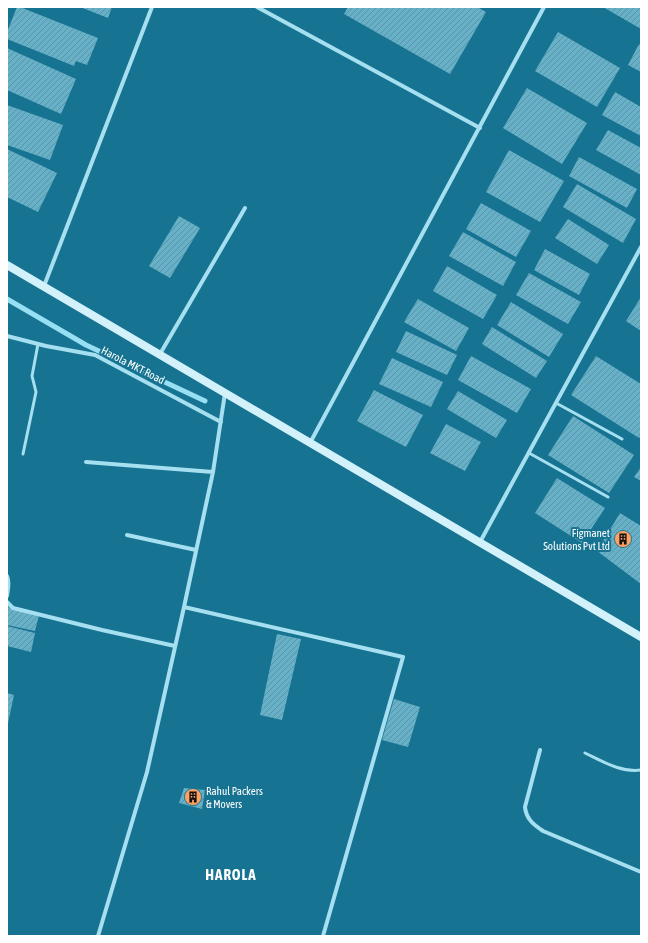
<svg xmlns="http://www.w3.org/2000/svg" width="648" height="943" font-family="'Asap Condensed',sans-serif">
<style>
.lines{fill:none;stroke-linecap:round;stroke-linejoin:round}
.stream{stroke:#97dff3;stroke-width:5}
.building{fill:url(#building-hatch)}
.lane{stroke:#a5dff0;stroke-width:3}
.street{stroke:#a5dff0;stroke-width:4}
.secondary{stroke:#d3f1fb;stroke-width:8}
.labels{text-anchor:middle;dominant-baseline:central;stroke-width:4;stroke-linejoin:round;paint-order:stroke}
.street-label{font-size:11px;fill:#fff;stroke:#167391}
.poi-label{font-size:11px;fill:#fff;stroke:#167391;text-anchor:end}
.district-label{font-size:15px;font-weight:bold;letter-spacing:1px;fill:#fff;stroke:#167391}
</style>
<defs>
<pattern id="building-hatch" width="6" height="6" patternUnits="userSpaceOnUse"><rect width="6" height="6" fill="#66b1c8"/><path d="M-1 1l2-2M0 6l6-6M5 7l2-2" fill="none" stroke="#5e93a3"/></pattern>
</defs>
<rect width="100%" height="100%" fill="#167391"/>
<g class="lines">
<path class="stream" d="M7,299L86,345L205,401"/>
</g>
<path class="building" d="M17,7H20L98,38L87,65L76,61L74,66L7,39V32Z
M80,7H112L108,18Z
M348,7H477L486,12L450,74L344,14Z
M603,7H641V29Z
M558,32L620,68L597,107L535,71Z
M639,44L641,45V72L628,65Z
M7,48L76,79L61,114L7,90Z
M527,88L587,123L562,164L503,128Z
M615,92L641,107V136L602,115Z
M7,105L63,125L50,160L7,145Z
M608,130L641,148V175L596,150Z
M7,149L57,173L38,212L7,197Z
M509,150L564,181L540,222L486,192Z
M579,157L637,189L627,208L569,176Z
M577,184L636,219L623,243L563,207Z
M481,203L531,231L516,257L466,229Z
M179,216L200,228L170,278L149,266Z
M568,219L609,245L597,264L555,238Z
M463,232L516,262L503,286L449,256Z
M545,249L590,274L579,295L534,270Z
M447,266L497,295L483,319L433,291Z
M529,273L581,302L568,324L516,295Z
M641,297V331L626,321Z
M418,299L469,328L456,351L404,322Z
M511,302L563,334L549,357L497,325Z
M492,327L547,361L536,378L482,344Z
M406,331L457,355L447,375L396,352Z
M471,356L531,389L517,413L458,380Z
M596,356L641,384V436L639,438L571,395Z
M392,358L443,382L431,407L379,384Z
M374,390L423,415L406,447L357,421Z
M458,391L507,420L496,438L447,409Z
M573,416L634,455L609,493L548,455Z
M446,424L481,442L465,471L430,453Z
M641,467V481L634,477Z
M557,478L605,508L582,543L535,513Z
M620,513L641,526V584L597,551Z
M7,607L39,615L35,631L7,625Z
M7,626L35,633L31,652L7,646Z
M277,634L301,639L282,720L260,715Z
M7,693L14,695L8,723H7Z
M394,699L420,707L408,747L382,740Z
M184,788L205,790L202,809L179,803Z"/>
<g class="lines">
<path class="lane" d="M556,403L622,439
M529,453L608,497
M23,454L36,392L32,376L38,344
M585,753C602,761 621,773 641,770"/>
<path class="street" d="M257,7L480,128
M44,286L152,7
M7,336L46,346L95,355L221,422
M160,354L245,208
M310,443L544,7
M86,462L213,472
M127,535L196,550
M480,542L641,247
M7,576C10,581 8,589 7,596
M7,602L13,608L102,630L175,646
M184,607L403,657L323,936
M540,750L525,807C526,819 534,825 543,831L641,872
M98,936L147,772L184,607L213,472L225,393"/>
<path class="secondary" d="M7,265L641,637"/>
</g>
<defs>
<g id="building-disc" transform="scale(0.9)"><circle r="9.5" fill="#ffa164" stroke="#167391"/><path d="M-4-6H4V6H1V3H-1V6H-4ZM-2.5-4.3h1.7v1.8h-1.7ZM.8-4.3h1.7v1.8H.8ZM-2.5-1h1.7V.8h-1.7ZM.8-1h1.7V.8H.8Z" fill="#111"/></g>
</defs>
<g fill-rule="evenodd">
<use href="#building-disc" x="623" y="539"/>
<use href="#building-disc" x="193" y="797"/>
</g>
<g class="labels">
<g class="street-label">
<text transform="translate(133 365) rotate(27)">Harola MKT Road</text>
</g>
<g class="poi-label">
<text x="610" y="533">Figmanet<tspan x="610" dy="13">Solutions Pvt Ltd</tspan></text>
<text x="206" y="791" text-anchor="start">Rahul Packers<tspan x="206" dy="13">&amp; Movers</tspan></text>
</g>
<g class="district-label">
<text x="231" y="874">HAROLA</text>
</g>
</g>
<rect width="648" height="943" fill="none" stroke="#ffffff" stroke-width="16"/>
</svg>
